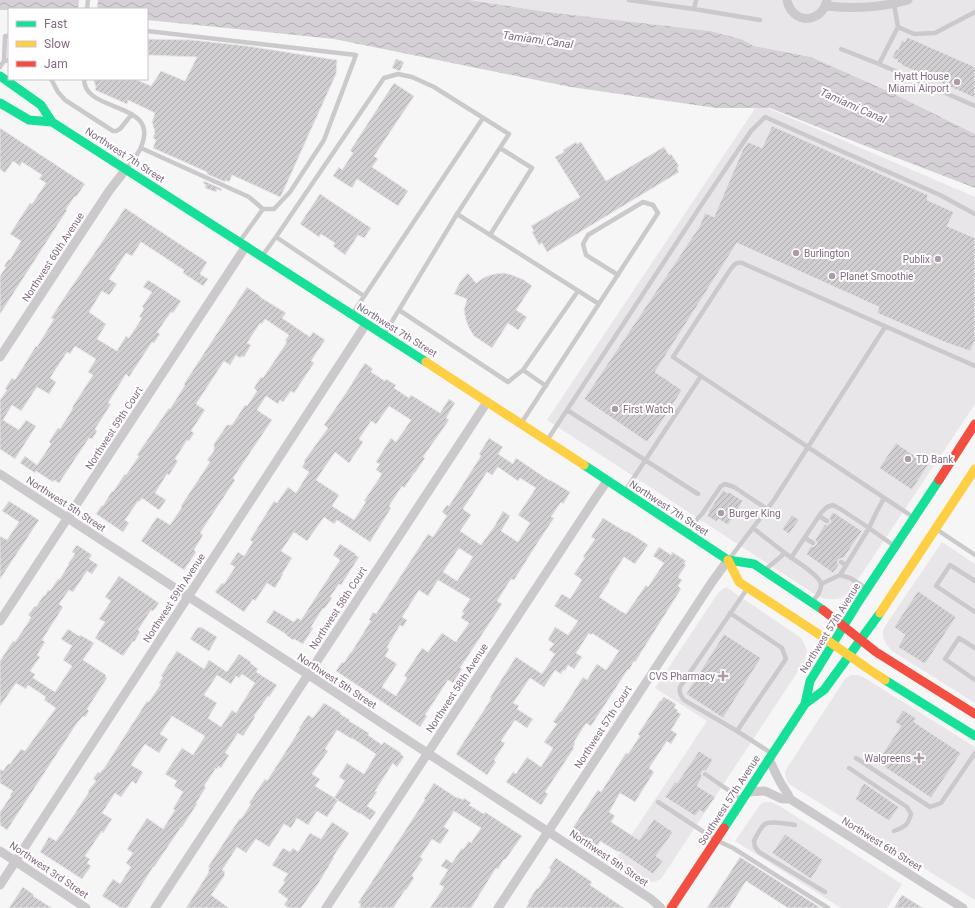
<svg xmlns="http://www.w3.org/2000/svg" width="975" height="908" font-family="Roboto,sans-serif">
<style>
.built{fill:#e8e6e8}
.water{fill:url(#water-waves)}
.pier{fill:#f6f6f6}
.building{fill:url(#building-hatch);stroke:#e6e6e6;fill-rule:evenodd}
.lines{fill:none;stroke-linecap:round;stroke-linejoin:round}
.lane{stroke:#ccc9cc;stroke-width:4.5}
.street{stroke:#ccc9cc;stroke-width:9}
.fast{stroke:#16e098;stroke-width:9}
.slow{stroke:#ffcf43;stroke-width:9}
.jam{stroke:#f24e42;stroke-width:9}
.poi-dot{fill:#ab9bab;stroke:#fff;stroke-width:1.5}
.labels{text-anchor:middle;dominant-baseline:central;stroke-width:4;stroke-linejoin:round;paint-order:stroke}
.poi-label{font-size:10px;fill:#826a82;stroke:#fff;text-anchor:start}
.street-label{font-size:10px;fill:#826a82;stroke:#fff}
.water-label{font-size:11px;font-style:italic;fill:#806b85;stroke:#fff}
</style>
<defs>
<pattern id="water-waves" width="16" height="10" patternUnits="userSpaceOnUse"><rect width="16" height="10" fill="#d5cfd6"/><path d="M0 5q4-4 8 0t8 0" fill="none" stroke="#b2acb3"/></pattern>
<pattern id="building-hatch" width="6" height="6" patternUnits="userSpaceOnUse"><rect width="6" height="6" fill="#d1ced1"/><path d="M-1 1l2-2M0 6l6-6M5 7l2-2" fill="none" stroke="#afabaf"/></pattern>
</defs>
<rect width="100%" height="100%" fill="#f6f6f6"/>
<path class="built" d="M469,0H975V134L892,93L811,57L754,46L741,39L710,31L547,12Z
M758,104L975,197V404L853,587L848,594L842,598L835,599H827L819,597L547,420Z
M942,542L975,564V703L892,651L886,644L883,636V630L887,623Z
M726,587L801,638L805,645L807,652L804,662L661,879L654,882L647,881L615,860L707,721L655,688L716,596L721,590Z
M851,675H858L863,677L975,747V900L789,784L786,778L785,773L787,768L845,679Z
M764,802H771L778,805L902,884L887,908H841L735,841L760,805Z"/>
<path class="water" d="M0,0H469L547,12L710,31L741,39L754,46L811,57L892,93L975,134V188L858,143L770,108H716L571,87L334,39L147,20V9L0,10Z"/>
<path class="pier" d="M79,0H98L97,9H78Z"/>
<path class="building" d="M907,37L975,67V98L901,65L902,64L897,62L898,60L892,58L896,49L898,50L902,40L905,42Z
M148,39L192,40L247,46L337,60L336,74L281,196L280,197L232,175L229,182L226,180L225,182L207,174V172L153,148L156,140L153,138L155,132L152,122L155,113L128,100L127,104L95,90L96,87L93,79H135L151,86L161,71L185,81L197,57L148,55Z
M396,59L404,62L400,71L392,68Z
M394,83L414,96L374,156L378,159L372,167L408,191L398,206L357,179L352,188L333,176L339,167L342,170L353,153L350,151Z
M772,126L928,195L927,200L954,212L947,226L975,238V341L970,351L947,343L877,313L879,307L737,243L655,372L682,390L659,426L647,442L584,399L699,227L705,213L714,217L743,149L748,142L762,148Z
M0,128L85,184L76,197L75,196L66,209L67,210L0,314V276L6,267L4,266L9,259L10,260L21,241L10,234L30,203L32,204L46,183L39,179L42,175L22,162L20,166L13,161L5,173L0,169Z
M576,142L577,144L581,142L606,181L664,147L669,155L671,154L679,166L677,168L679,172L547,252L542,243L539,245L532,232L534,231L531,226L580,197L555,157L564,152L563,150Z
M204,181L222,189L221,191L217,189L216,192L205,188L206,185L203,183Z
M320,194L371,228L364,238L358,235L345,255L333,246L335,243L321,234L319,237L300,224Z
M125,208L207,262L200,274L208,279L203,286L183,273L184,270L141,242L132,256L126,253L109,279L117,284L109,295L102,291L89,312L106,324L97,339L117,351L126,336L129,338L142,318L139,317L144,309L142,307L152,292L143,287L148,280L181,301L173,313L171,312L157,332L160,334L154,343L152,342L129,377L126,374L108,403L111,404L95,429L97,431L92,439L89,438L59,483L54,480L53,482L36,471L35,473L20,463L25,456L37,465L51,444L49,442L58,428L60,429L72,410L73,406L93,375L88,372L96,359L75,346L70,354L67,352L50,378L56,382L49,394L37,387L21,411L12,405L3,420L19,430L26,420L36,426L15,459L0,449V400L7,390L5,389L12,378L15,380L36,346L37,347L54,319L51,318L64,298Z
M468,273L476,283L485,277L494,274L504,273L512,275L524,280L532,286L516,310L527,317L518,330L508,323L492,348L474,336L469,328L466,320L464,310L467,299L454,294L460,282Z
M247,287L260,296V297L286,313L282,318L310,337L313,332L325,340L311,361L314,363L294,393L291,391L283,402L280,400L278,404L266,396L257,410L272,420L233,478L235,480L200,533L203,535L194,550L196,552L184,570L141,541L157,517L170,525L182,507L181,506L210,462L207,460L214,451V444L227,425H232L245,405L247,406L257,391L254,388L261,377L263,378L287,342L285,341L289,335L265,319L262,324L260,323L247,343L251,345L244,357L242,356L240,358L236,355L230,365L224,361L196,404L205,410L191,431L194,433L189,441L187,440L175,459L178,461L169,475L167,474L155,493L166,500L159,510L142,498L139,502L138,501L125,520L129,523L123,532L96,514L102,505L103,506L112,491L113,492L125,474L126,475L139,456L137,455L169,408L170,409L182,390L185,385L184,384L227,318Z
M365,363L373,369L371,372L385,381L386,379L396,385L394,388L409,398L411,395L440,413L449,399L455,403L446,418L449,420L423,457L425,458L415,473V472L404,488L402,486L389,506L391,508L370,542L337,520L334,524L324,517L307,541L294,532L281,551L292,558L282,574H283L275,588L267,583L255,601L253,599L244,612L215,592L222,583L224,584L235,567L230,564L238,552L244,556L253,542L250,540L274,501L277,503L288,487L296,493L309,472L302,467L305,462L304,461L328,428L324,425L352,384V383ZM389,406L411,420L396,442L391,438L376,462L380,464L376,470L382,474L364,501L366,502L354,520L332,506L339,495L316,480L335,452L349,463L363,442L359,439L371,421L376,424Z
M489,438L503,447L498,454L513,464L516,458L550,481V480L570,492L563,504L561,502L551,517L554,518L538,542L514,580L511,579L497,601L502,604L460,668L462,669L453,683L448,680L425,715L427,716L420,727L336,671L342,662L344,663L350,653H351L367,627L371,621L369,620L373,612L376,614L428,534L433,537L447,516L442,512L447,505L449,506L481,456L479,454ZM498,467L518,481L520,478L536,488L518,515L530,523L518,542L501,531L510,516L503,511L494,527L481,545L460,531L471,515L463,509L487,472L492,475ZM459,548L473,557L457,581L443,572ZM438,580L470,599L462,612L464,613L461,618L469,623L456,642L442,633L428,652L422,648L404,676L407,678L396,696L382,687L397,664L385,656L389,649L387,647L400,625L403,627L407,620L402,617L419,590L428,596Z
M896,443L928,465L912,490L879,468Z
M723,490L727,493L729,492L743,501L728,525L718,519L717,522L707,516L709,513L708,512Z
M9,501L39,520L0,579V536L7,540L19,522L2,511Z
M833,512L862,531L843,559L841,558L838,560L837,562L839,565L833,573L806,554L811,546L813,547L816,545L817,543L815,540L825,524L827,525L830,523L831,521L829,518Z
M792,515L799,520L789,534L782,529Z
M603,518L626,532L627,531L648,545L635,564L624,557L609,580L610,581L599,597L622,612H623L626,614L646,585L648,587L664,563L653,556L659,547L671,555L672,552L686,561L684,564L686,565L678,577L682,580L678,586L681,589L635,662L634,661L629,670L628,669L591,726L586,723L574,742L575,743L573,748H574L545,792L548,794L541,805L506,782L513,772L516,774L527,757L541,767L553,748L544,742L557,724L553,722L560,712H561L583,677L587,680L597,664L606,670L619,651L592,633L591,635L589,633L576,653L582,657L574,669L568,665L565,671L563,670L561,674L555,670L544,687L530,678L513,703L519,706L517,709L533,719L527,728L515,720L501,741L505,743L494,760L496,762L487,775L456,754L491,699L490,698L496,688L516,657L542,674L555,654L549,650L554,644L548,640L555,627L568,635L578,621L554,606L562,594L570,599L582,580L574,574L585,558L583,557L595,539L591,537Z
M340,544L356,554L355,555L359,557L341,585L339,584L330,597L332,598L324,609L323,608L311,627L313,628L303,644L294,639L293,640L286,635V634L266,622L274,610L294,622L297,618L301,620L340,560L333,555Z
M77,545L92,555L89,559L98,565L92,574L87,571L73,592L69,590L59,604L63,607L42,640L45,642L37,655L40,657L30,671L35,674L33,678L55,692L72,666L63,660L72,646L61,639L68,629L79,636L80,635L94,643L83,660L106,675L105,676L107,678L87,709L89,711L85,717L83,716L77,723L7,830L0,825V812L11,796L10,795L13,791L0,783V769L3,771L8,764H10L21,749L25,751L56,708L44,700L46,697L28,685L26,689L16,683L0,706V661L13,641L15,642L29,621L31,617L28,615L35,606L36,607L44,595L45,596L48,590L50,591L58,579H60L69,564H68L75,554L72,552Z
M119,576L159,603L153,611L151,610L138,630L140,632L134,642L133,641L123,656L95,638L105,622L99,619L111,601L105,597Z
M918,591L956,617L925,664L898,647L905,635L894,627Z
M198,627L200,628L201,627L217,637L209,651L190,639Z
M724,634L761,658L723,718L686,694Z
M177,651L204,669L209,660L227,672L239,654L251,662L250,663L258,669L256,672L277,685L269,697L268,696L254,716L255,717L243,736L238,733L225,753L229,755L221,768L218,766L217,769L216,768L204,786L206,787L196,803L197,804L182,827H181L154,867H153L127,908H121L102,896L113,879L120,884L131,867L126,863L133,853L127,849L147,818L163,829L175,810L173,809L183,792L174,786L177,781L165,774L182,748L193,755L205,736L172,716L160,734L168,739L159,753L145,744L131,765L143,772L136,784L132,781L121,797L115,793L102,813L112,819L103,833L102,831L85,856L90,859L87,863L91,866L82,879L40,852L49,837L56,841L62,833L89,792L88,791L96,781L93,779L98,772L100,773L103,769V770L147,701L149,702L161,684L159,683L163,677L161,676ZM242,674L255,683L236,713L232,710L221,727L208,718L217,703L204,695L217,675L231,684L236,676L239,678Z
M664,697L676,704L674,708L678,710L677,712L681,714L671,730L677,734L671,744L667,741L649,768L654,772L635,802L620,793L609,812L615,816L611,822L639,840L654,819L673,832L656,856L663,861L653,874L619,851L618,852L600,841L598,845H597L596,846L573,831V829H572L598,790L601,792L626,753L628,754L640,736L638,734L660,701H661Z
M324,703L341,713L340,714L350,720L349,721L369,733L368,735L382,745L384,742L401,753V754L404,757L397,767L393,763L375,791L377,792L367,806L376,812L370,820L360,813V814L334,798L345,781L339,777L347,763L364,774L376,754L352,738V739L337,730L325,749L328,751L312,774L320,779L315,786L338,800L327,817L317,811L308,825L297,818L291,828L284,824L269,847L256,839L246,853L237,847L222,870L225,872L224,874L225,875L211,895L229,908H186L209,872L208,871L210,868L208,867L240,818L241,819L251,804L249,803L265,779L267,781L300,729L299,728L308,715L313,718Z
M903,710L916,718L914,722L961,753L931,798L877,762L901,726L895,722Z
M699,751L713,760L706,771L704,770L702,772L701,774L702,777L697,786L715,797L704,813L700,810L695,816L665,797L675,782L677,783Z
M434,783L457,798V797L463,800L464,798L471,803L469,805L484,814L485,812L522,836L505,860L504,859L498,869L496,868L471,908H430L444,887L439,884L448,870L441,866L446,859L452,863L462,848L463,850L469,841L471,843L481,828L454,811L444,827L449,830L440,844L432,839L420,857L423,859L412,875V876L414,878L406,890H405L393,908H359L361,904L358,903L425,800L424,799Z
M864,783L899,807L889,821L855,799L859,793H858Z
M332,822L349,833L333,857H334L318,884L301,908H289L284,905L288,899L278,892L285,882L283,881L288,874L272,865L283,848L290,852L293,848L298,852L310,833L321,839Z
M785,834L823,860L811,879L772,853Z
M740,857L821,908H788L746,881L729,908H707Z
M556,858L592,882L590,885L624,908H526L529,903L528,902L537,888L538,889L551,870L549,868Z
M23,887L34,895L33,896L52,908H9Z
M902,895L923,908H894Z"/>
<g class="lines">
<path class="lane" d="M629,0L694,9
M696,0L694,9L760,20
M894,4L898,27L879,64L975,106
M87,9L88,0
M898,27L914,34L935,33L975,12
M841,49L879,64
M4,61L5,36H9
M0,67L4,61L9,60
M51,79L58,92L65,100L113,131H116L120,129L132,114
M84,79C84,114 161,100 141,147C138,155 132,161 127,168
M141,148L249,197L263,209H274L290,192L324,140L356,55L147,31
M457,214L599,304
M490,235L532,168L500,148
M276,237L384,78L398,74L412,77L434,87L509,134L457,214L385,333
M240,241L263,209
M262,256L276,237L364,296
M399,310L508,382L523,370
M353,313L483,118
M701,376L913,517
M546,386L523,370L578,291
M567,410L698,494
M522,422L658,213L653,205L643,202L588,235L583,244L586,255L618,275
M548,439L700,207L751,131L765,117L940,195L975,214
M625,491L701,376L673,357L730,270C734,265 735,262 742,263L975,366
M819,516L827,521
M753,528L785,553
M936,529L975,555
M688,532L698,518L702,514L721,486L725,484L734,487L767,509
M805,538L813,543
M730,558L774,500L885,327
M791,558L821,513L827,507L833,505L842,510L869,528L876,513L884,498
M841,562L846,565
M765,570L785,553C792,559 820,575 821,584C822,590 817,596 813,601
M840,575L869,528L893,545
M975,581L950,565L936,586L975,612
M821,584L840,575L850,578L866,588
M730,613L782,648L786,659L737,731L771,753
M975,648L959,638L945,659L975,680
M737,731L684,700C681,696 679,693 680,687L747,589
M856,758L930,807L941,803L975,753
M849,768L907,807L911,814C908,825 905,827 894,831
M705,774L741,799
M658,802L716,840L733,848L828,908
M795,825C787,824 772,820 765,824C760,828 757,835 754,841L755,847L759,852L825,892"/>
<path class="street" d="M787,0C792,25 822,24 827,0
M826,6C854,9 881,8 908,0
M0,357L109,191L126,169
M0,474C108,544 216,614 324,685C432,757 542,827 651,899L661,908
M0,621L246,246
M769,759C773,767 777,777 782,785C785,790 788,793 790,799
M748,792L765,791L782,799H790L963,908
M0,851L86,908
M0,885L366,324
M155,908L487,402
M326,908L592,503L607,481
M498,908L712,582L728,560"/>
<path class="fast" d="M0,76L41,105L52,122L426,362
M0,103L29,120L52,122
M584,465L728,560L754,564L823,610
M885,680L975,736
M805,704L810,681L859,601L939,480
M724,828L805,704L824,690L880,613"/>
<path class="slow" d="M426,362L584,465
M728,560L739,582L817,633L867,668L885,680
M880,613L975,469"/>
<path class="jam" d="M939,480L975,424
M823,610L876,652L975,714
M671,908L724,828"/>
</g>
<g class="poi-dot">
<circle cx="957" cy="82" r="4"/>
<circle cx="796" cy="253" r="4"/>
<circle cx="938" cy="259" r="4"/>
<circle cx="832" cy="276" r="4"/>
<circle cx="615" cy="409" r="4"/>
<circle cx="908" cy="459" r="4"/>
<circle cx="721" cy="513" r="4"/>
<path d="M721 670h4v4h4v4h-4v4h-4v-4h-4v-4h4z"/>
<path d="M917 752h4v4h4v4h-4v4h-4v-4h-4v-4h4z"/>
</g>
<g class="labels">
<g class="poi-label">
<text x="949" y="76" text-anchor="end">Hyatt House<tspan x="949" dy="12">Miami Airport</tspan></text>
<text x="804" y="253">Burlington</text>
<text x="930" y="259" text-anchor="end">Publix</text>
<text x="840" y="276">Planet Smoothie</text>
<text x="623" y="409">First Watch</text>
<text x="916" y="459">TD Bank</text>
<text x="729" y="513">Burger King</text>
<text x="715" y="676" text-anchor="end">CVS Pharmacy</text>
<text x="911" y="758" text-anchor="end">Walgreens</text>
</g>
<g class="street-label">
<text transform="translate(125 155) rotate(33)">Northwest 7th Street</text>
<text transform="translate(53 257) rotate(-57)">Northwest 60th Avenue</text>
<text transform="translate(397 330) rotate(32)">Northwest 7th Street</text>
<text transform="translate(114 428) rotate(-57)">Northwest 59th Court</text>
<text transform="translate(66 504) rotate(33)">Northwest 5th Street</text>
<text transform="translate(669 508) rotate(33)">Northwest 7th Street</text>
<text transform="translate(174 598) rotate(-57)">Northwest 59th Avenue</text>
<text transform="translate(338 608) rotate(-57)">Northwest 58th Court</text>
<text transform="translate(830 628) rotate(-58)">Northwest 57th Avenue</text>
<text transform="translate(337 681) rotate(33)">Northwest 5th Street</text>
<text transform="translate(457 688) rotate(-57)">Northwest 58th Avenue</text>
<text transform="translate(603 727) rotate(-57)">Northwest 57th Court</text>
<text transform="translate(729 800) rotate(-57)">Southwest 57th Avenue</text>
<text transform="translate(882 844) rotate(32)">Northwest 6th Street</text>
<text transform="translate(609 858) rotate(34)">Northwest 5th Street</text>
<text transform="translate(49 870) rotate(34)">Northwest 3rd Street</text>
</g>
<g class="water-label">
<text transform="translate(538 40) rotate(8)">Tamiami Canal</text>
<text transform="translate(853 106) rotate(24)">Tamiami Canal</text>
</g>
</g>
<rect x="8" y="8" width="140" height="72" fill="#ffffff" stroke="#cdc3cd"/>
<rect x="16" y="21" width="20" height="6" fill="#16e098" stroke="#cdc3cd"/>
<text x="44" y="28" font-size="12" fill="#826a82">Fast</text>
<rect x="16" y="41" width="20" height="6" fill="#ffcf43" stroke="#cdc3cd"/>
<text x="44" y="48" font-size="12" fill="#826a82">Slow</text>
<rect x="16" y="61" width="20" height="6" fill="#f24e42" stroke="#cdc3cd"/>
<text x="44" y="68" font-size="12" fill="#826a82">Jam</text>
</svg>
